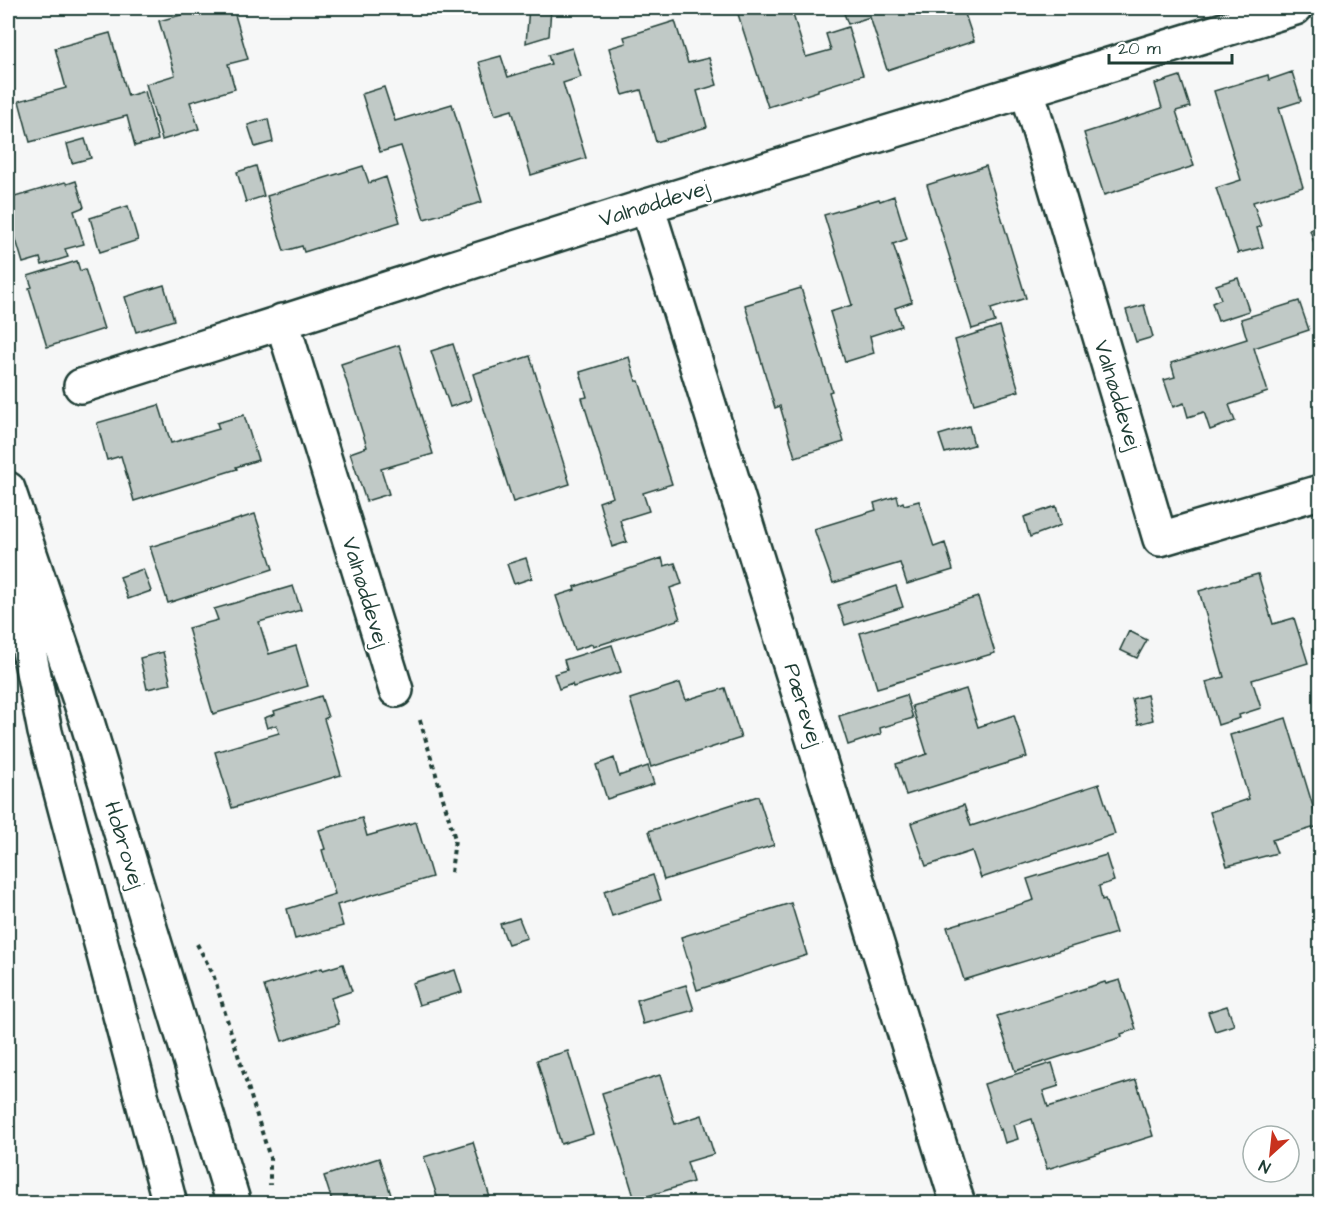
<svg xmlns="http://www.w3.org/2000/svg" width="1328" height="1211" font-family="'Architects Daughter',sans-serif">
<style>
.building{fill:#c0c9c6;stroke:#1f3d34;stroke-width:1.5}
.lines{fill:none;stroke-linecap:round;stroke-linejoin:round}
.minor-casing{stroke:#1f3d34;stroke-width:38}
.secondary-casing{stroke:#1f3d34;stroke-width:38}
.path{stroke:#1f3d34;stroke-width:4;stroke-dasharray:4.5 4.5;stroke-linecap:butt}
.minor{stroke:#fff;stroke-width:33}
.secondary{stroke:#fff;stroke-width:33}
.labels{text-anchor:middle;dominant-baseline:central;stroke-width:4.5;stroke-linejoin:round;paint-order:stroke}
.street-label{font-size:22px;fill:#1f3d34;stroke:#fff}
</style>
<rect width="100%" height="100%" fill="#f6f7f7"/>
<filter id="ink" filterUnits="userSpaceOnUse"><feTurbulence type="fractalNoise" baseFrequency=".0167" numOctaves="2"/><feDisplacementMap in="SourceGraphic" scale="12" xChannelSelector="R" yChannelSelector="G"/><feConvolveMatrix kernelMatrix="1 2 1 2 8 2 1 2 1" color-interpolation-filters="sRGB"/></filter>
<g filter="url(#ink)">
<path class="building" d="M206,8H233L248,59L228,64L235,89L190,102L199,129L162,140L146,84L175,75L159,21Z
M529,8H551L549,36L526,43Z
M736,8H791L806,57L831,50L826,34L848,27L863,75L818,89V91L768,107Z
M842,8H963L974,41L887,70L870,17L848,24Z
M675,21L688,63L709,58L717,85L697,91L707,127L656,142L641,90L623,95L609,48L626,43L624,37Z
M110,33L128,96L145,91L158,140L135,146L127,116L30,142L19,101L66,88L55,48Z
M572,48L581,77L563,83L586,158L531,175L512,110L495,115L479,62L501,56L508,77L551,64L548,55Z
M1292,72L1301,101L1279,108L1303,187L1253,202L1261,226L1257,228L1263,247L1238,253L1216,188L1241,180L1214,91L1268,75L1269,80Z
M1180,76L1190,107L1176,111L1194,166L1104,195L1084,133L1162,108L1155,84Z
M384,87L395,121L452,104L482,202L424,219L401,146L380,152L362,94Z
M268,119L273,142L255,147L248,125Z
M85,139L91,158L72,163L67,144Z
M256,166L264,196L246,202L237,172Z
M363,166L369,183L386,177L400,222L304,252L302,246L284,251L267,196Z
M986,166L1026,298L991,309L995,322L972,329L927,185Z
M76,181L84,207L74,211L84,244L65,249L68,257L42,265L40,258L23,263L8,213V199L65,182L67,184Z
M894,196L907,239L893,244L912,302L895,308L901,326L870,336L874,353L845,362L830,312L852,305L824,215L879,199L880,201Z
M128,206L138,240L100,252L90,218Z
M1320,227V251L1317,252L1310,230Z
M1320,257V275H1319L1314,258Z
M77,261L80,271L85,269L104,329L47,347L29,288L32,287L28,276Z
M1238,278L1249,311L1218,321L1212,303L1221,299L1216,285Z
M164,285L174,320L136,332L125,297Z
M801,288L832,391L829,392L844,442L795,457L780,406L775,408L745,305Z
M1299,301L1309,330L1254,348L1268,392L1229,405L1235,421L1210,430L1204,412L1188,417L1184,403L1173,407L1164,380L1175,377L1171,363L1247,339L1241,319Z
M1144,305L1153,337L1136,342L1126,310Z
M1000,326L1019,391L974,404L955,340Z
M453,344L471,400L450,407L431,351Z
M399,345L433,454L381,469L389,494L366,501L350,453L367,447L341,364Z
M530,356L570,484L513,502L473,374Z
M629,357L636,381H639L672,484L643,493L649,511L620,520L627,542L612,547L599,502L613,497L582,398L587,397L580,372Z
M159,405L171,443L219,429L217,423L244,415L258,460L236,467L237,469L134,501L121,456L107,460L97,423Z
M969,426L974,445L945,453L939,435Z
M897,496L899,504L903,502L904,505L919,501L934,547L945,543L953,570L907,584L900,563L833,583L814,529L876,510L874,503Z
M1056,506L1061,525L1030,537L1024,517Z
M255,514L273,569L168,603L150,547Z
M526,558L532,578L514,584L507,564Z
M662,558L664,566L675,563L682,584L670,588L680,619L593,647L592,644L574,650L556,596L575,590L574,587Z
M143,569L151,591L128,599L120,577Z
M1258,574L1273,624L1294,618L1308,663L1252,680L1261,708L1239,715L1240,718L1218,725L1206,682L1224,677L1199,591Z
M293,586L301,610L259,622L269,654L296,646L308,686L213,714L188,628L218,620L214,609Z
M896,586L903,607L845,625L838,605Z
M978,597L995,653L877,688L860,633Z
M1129,631L1147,640L1137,658L1120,650Z
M612,645L621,672L573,687L572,684L559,689L554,674L567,670L564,660Z
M163,652L171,684L147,689L140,658Z
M680,683L686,700L725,688L741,738L651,767L630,699Z
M966,689L978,727L1014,715L1027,757L906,795L896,764L927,754L912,706Z
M906,695L913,718L880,728L881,734L848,745L839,716Z
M1147,695L1153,720L1138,724L1132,699Z
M321,696L328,717L324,719L341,775L232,808L215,752L279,733L277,725L267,728L264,718L275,714L274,711Z
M1286,718L1319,826L1272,840L1277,853L1227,866L1210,812L1249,799L1230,735Z
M614,758L619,776L648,766L654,784L607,799L596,765Z
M1099,784L1115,834L981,878L972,851L926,866L911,823L964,805L971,826Z
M758,796L774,845L664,880L649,831Z
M362,818L367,836L416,822L432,877L337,905L343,926L295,939L287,909L335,894L322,850L325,849L319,830Z
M1106,855L1114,881L1099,886L1102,900L1105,899L1116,933L964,980L947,927L1034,900L1027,879Z
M653,875L661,900L612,916L604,891Z
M791,903L807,955L697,990L681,937Z
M519,918L527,938L508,944L500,924Z
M343,964L352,991L331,998L339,1024L282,1041L264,986L322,968L323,970Z
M455,970L462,992L419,1005L412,983Z
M1120,980L1136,1029L1121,1034L1122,1037L1015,1071L997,1016L1105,982L1106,984Z
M686,985L694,1010L643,1024L637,1000Z
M1227,1006L1234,1025L1215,1031L1208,1012Z
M568,1051L593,1134L561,1144L537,1060Z
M1052,1063L1059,1086L1043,1091L1048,1107L1136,1080L1153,1136L1047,1169L1032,1119L1014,1125L1018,1139L1005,1143L1001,1129L999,1130L984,1084Z
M660,1075L675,1124L702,1115L714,1154L687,1162L693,1182L635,1200L602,1093Z
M473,1142L492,1204H424L438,1199L424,1157Z
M379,1158L394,1204H333L324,1176Z"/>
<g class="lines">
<g class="minor-casing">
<path id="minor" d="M1027,90L1160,539L1320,492
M647,206L958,1204
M282,321L396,690
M81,386L647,206L1295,8"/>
</g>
<g class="secondary-casing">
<path id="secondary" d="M8,489L86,718L234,1204
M8,544L45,732L170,1204"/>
</g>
<path class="path" d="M420,720L455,839L451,873
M197,944L213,974L270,1158V1185"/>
<use href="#minor" class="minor"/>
<use href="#secondary" class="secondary"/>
</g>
</g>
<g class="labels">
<g class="street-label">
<text transform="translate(654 204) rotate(-17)">Valnøddevej</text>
<text transform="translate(1117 395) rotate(73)">Valnøddevej</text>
<text transform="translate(365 592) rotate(73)">Valnøddevej</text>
<text transform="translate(803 705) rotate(73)">Pærevej</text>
<text transform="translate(124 845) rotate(73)">Hobrovej</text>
</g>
</g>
<rect width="1328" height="1211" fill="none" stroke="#fff" stroke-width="30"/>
<rect x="15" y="15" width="1298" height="1181" fill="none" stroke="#1f3d34" stroke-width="2" filter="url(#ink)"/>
<g transform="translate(1271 1154) rotate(207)"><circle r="28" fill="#ffffff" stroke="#a5b1ae" stroke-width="1.5"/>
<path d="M0-4.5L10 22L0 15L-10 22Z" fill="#c8321e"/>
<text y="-9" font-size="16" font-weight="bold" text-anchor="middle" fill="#1f3d34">N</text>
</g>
<path d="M1109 54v9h123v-9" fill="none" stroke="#1f3d34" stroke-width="3"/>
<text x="1118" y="54" font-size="18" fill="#1f3d34" stroke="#ffffff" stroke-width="4.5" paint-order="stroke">20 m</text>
</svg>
